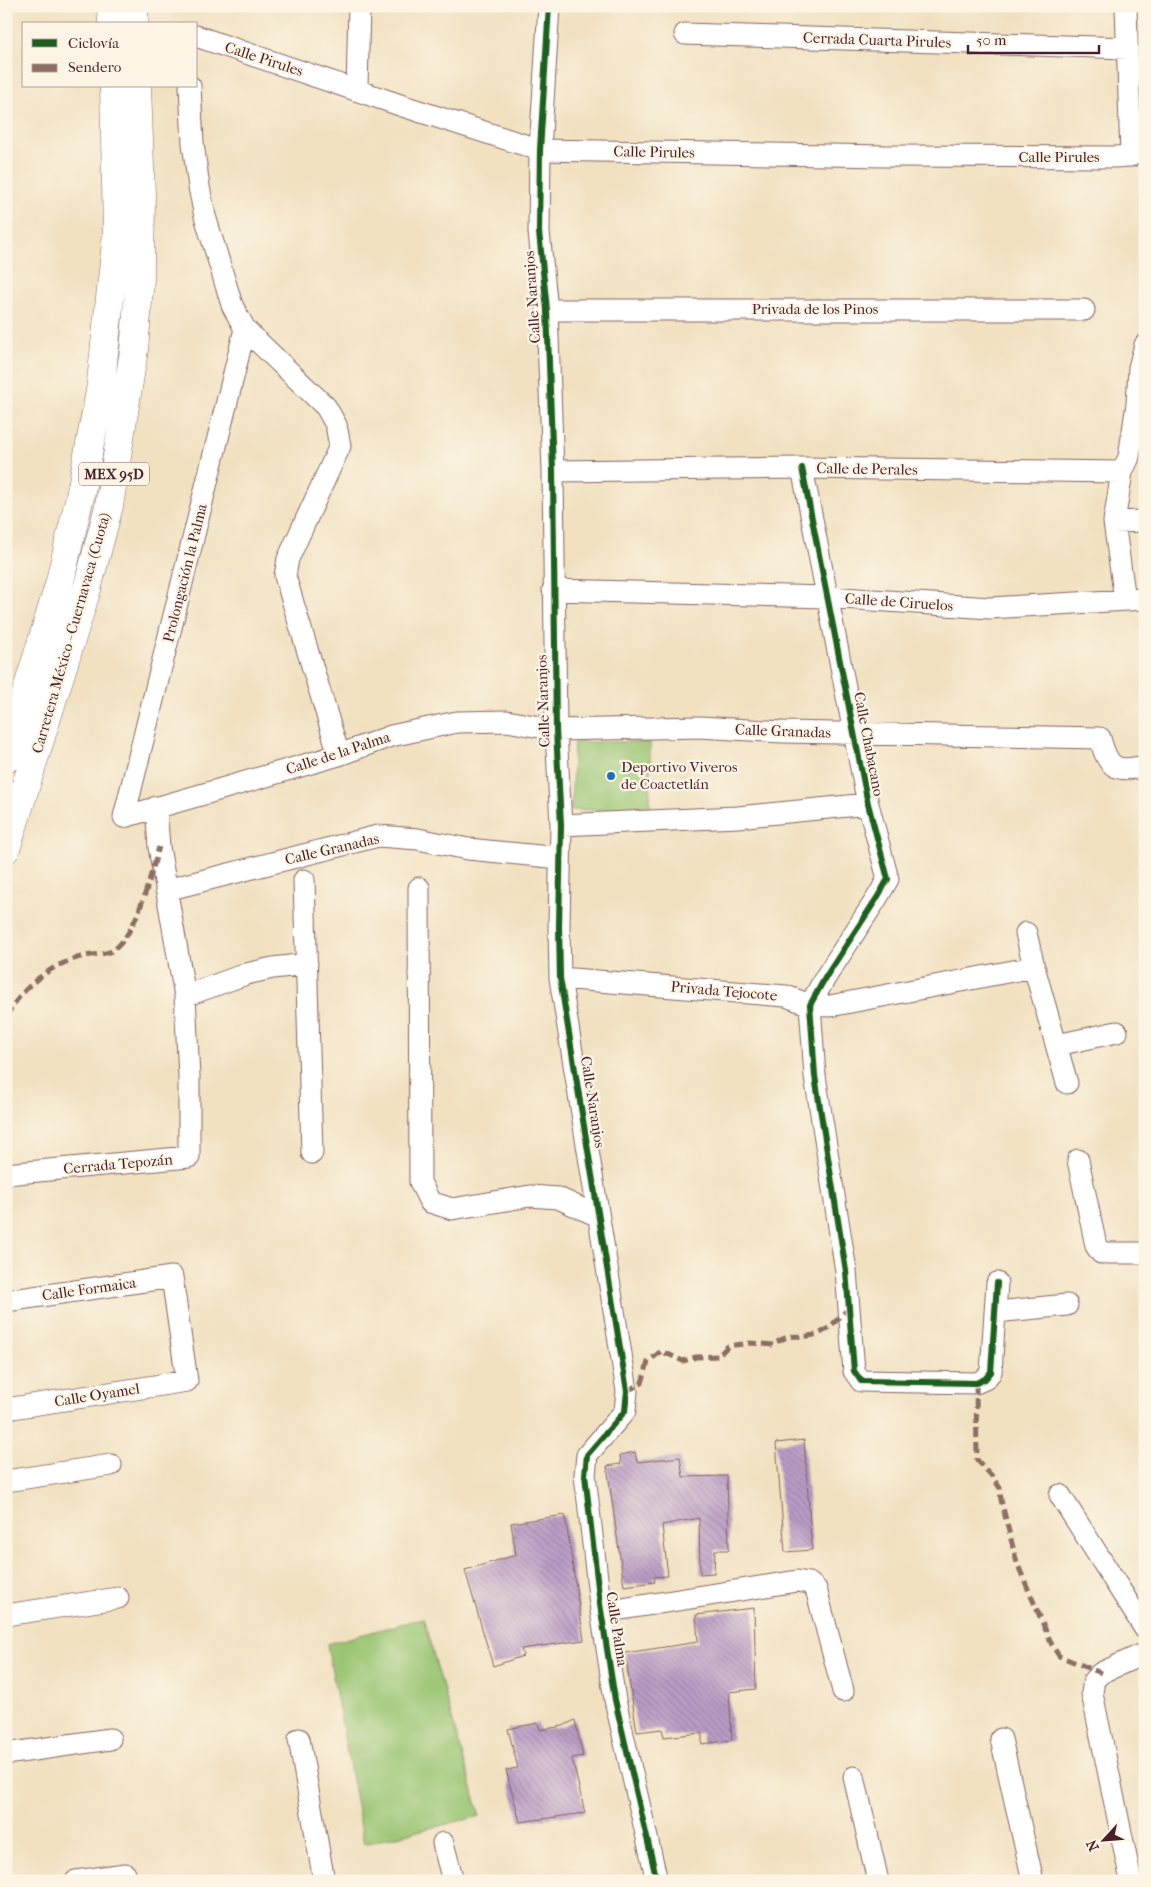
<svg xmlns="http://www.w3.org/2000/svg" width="1151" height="1887" font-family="'IM FELL French Canon',serif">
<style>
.grass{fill:#9ac572;stroke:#72724e}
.building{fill:url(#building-back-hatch)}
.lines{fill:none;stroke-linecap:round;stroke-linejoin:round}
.minor-casing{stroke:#846360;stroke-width:23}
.highway-casing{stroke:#846360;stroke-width:29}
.minor{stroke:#fff;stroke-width:21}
.highway{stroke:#fff;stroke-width:28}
.quiet{stroke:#8d6e63;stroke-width:5;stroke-dasharray:10 5;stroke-linecap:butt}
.cycleway-casing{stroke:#fcf5e5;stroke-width:9}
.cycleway{stroke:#1b5e20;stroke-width:6}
.poi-dot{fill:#1f6fb2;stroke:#fcf5e5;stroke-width:2}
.labels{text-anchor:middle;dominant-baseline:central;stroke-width:4.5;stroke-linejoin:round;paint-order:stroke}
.shield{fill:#fcf5e5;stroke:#7f5f63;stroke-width:1}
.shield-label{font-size:14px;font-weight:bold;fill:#4a1f2b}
.street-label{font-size:15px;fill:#4a1f2b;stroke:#fcf5e5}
.poi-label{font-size:15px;fill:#4a1f2b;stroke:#fcf5e5;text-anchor:start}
</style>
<defs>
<pattern id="building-back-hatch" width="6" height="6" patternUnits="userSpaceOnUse" patternTransform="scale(1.25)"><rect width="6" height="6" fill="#ba9cc6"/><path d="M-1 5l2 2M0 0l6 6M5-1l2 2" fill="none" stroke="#997fa1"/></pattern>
</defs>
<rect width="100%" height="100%" fill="#fcf5e5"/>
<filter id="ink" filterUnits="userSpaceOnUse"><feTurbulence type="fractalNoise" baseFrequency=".02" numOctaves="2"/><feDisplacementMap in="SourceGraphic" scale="10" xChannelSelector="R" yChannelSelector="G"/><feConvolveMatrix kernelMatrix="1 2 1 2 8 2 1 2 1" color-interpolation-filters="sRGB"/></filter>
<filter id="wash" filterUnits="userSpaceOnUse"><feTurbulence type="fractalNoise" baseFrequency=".0096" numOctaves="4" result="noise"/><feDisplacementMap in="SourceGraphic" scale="20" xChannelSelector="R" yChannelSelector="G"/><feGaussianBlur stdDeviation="1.12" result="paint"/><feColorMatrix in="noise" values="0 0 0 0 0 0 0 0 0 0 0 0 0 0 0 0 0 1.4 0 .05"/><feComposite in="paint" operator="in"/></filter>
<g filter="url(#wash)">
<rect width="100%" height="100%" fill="#f1e1c1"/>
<path class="grass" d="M574,742H650V809L571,810Z
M423,1618L480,1816L364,1844L327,1644Z"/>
<g id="blocks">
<path class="building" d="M804,1440L812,1550L785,1552L776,1443Z
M635,1452L637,1462L680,1457L683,1477L727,1476L729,1550H715L714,1573L700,1574L699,1518L662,1525L668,1576L654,1577L655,1582L624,1586L607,1466L621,1464L620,1455Z
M565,1515L584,1640L521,1649L523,1656L493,1666L465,1570L516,1555L511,1523Z
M754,1608L756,1689L729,1692L732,1740L702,1744V1733L664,1737L662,1729L637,1732L625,1653L698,1642L696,1615Z
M575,1720L583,1756L572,1758L585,1813L520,1822L506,1770L518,1768L508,1729L538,1723L540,1730L563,1726Z"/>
</g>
</g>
<g filter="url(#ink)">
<use href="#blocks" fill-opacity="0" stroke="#846360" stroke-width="1"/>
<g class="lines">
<g class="minor-casing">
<path id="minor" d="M549,6L540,150L539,232L547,310L553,471L556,730L561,825L559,926L560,978L627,1391L625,1411L587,1455L585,1475L600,1604L615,1700L657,1881
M685,34L1128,48
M196,36L403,106L540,150L885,156L1114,157L1131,156L1126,6
M190,86L193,143L199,187L205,216L232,305L245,329L326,407L336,425L340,446L288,559L285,576L339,755
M357,89L359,6
M547,310H1084
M802,468L868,804L888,879L877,898L825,978L810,1005L815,1076L846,1271L854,1371L861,1381L976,1383L985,1379L991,1372L997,1283
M553,471L802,468L1122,472
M1114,522L1145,521
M553,590L828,597L990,608L1145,599
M1125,600L1114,522L1122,472L1129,457L1137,404L1139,368L1145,345
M124,817L339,755L391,736L457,722L507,721L556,730L700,727L783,732L1100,738C1108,768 1115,773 1145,766
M124,817L245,329
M561,825L738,817L868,804
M304,880L312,1153
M419,888L420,1182L430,1202L452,1209L530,1196L558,1198L598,1216
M166,890L378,836L418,839L468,849L560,858
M1026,933L1034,967L1067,1083
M560,978L786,996L810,1005L830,1006L1034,967
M185,996L246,974L273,968L307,964
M1057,1045L1117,1032
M1078,1160L1096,1246L1101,1253H1145
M6,1174L189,1157V1077L185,996L159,847L156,807
M6,1301L172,1277L187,1381L6,1409
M996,1312L1067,1305
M6,1481L111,1465
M1060,1495L1145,1629
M603,1612L797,1581L809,1583L816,1589L843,1691
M6,1615L118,1598
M299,1739L324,1881
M1001,1739L1033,1881
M6,1754L110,1739
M854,1777L878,1881
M443,1843L453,1881
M76,1881L125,1874
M1131,1881L1092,1693L1094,1680L1101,1673L1145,1653"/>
</g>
<g class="highway-casing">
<path id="highway" d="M111,6L112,24
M134,6V24
M6,759L59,585L81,492L100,391L117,233L114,86
M6,849L87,589L109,506L134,350L140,278L141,195L137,86"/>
</g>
<use href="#minor" class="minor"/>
<use href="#highway" class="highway"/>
<path class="quiet" d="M6,1017C23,986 50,964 85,956C95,954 107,955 115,949C138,930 150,876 159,847
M976,1383L977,1460L991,1475L1000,1488L1001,1500L1017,1563L1052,1645L1059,1656L1101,1673
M627,1391L642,1383L648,1362L661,1351L683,1361L696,1357L718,1356L728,1346L751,1343L773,1345C791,1331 795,1339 814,1335C827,1333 839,1317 848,1309"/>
<g class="cycleway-casing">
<path id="cycleway" d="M549,6L540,150L539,232L547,310L553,471L556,730L561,825L559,926L560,978L627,1391L625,1411L587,1455L585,1475L600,1604L615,1700L657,1881
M802,468L868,804L888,879L877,898L825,978L810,1005L815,1076L846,1271L854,1371L861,1381L976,1383L985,1379L991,1372L997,1283"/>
</g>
<use href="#cycleway" class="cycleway"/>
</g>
</g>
<circle class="poi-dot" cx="611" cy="776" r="5"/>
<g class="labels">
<rect class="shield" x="79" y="462.5" width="70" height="23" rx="4"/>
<g class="shield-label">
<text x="114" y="474">MEX 95D</text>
</g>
<g class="street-label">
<text transform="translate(877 40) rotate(2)">Cerrada Cuarta Pirules</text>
<text transform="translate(264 59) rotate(18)">Calle Pirules</text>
<text transform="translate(654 152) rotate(1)">Calle Pirules</text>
<text x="1059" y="157">Calle Pirules</text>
<text transform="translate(532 297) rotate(-94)">Calle Naranjos</text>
<text x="815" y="309">Privada de los Pinos</text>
<text transform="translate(867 469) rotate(1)">Calle de Perales</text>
<text transform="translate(185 573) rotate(-76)">Prolongación la Palma</text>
<text transform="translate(899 602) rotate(4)">Calle de Ciruelos</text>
<text transform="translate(71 633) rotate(-74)">Carretera México - Cuernavaca (Cuota)</text>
<text transform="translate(543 701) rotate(-92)">Calle Naranjos</text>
<text transform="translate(783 731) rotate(2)">Calle Granadas</text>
<text transform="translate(869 744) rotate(79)">Calle Chabacano</text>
<text transform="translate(338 753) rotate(-18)">Calle de la Palma</text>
<text transform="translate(332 849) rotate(-13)">Calle Granadas</text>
<text transform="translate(724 991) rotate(5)">Privada Tejocote</text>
<text transform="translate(593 1102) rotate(81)">Calle Naranjos</text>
<text transform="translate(118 1164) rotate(-5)">Cerrada Tepozán</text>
<text transform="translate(89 1289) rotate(-8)">Calle Formaica</text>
<text transform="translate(97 1395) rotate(-9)">Calle Oyamel</text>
<text transform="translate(617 1629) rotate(81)">Calle Palma</text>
</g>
<g class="poi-label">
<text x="621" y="767">Deportivo Viveros<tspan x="621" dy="17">de Coactetlán</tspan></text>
</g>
</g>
<rect width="1151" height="1887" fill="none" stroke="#fcf5e5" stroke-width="25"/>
<rect x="22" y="22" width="175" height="65" fill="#fcf5e5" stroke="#b59f9b"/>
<rect x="32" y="39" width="25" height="8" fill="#1b5e20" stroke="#b59f9b"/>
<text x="68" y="48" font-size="15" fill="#4a1f2b">Ciclovía</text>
<rect x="32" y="64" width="25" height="8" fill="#8d6e63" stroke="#b59f9b"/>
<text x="68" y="72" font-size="15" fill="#4a1f2b">Sendero</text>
<g transform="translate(1104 1840) rotate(244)" stroke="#fcf5e5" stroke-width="4" paint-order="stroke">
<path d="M0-4L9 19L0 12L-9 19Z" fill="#4a1f2b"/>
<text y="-8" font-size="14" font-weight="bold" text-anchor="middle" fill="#4a1f2b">N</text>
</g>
<path d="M968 45v8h131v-8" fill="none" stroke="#4a1f2b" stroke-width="2.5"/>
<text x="976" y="45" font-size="15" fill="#4a1f2b" stroke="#fcf5e5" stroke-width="4" paint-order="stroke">50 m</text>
</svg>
